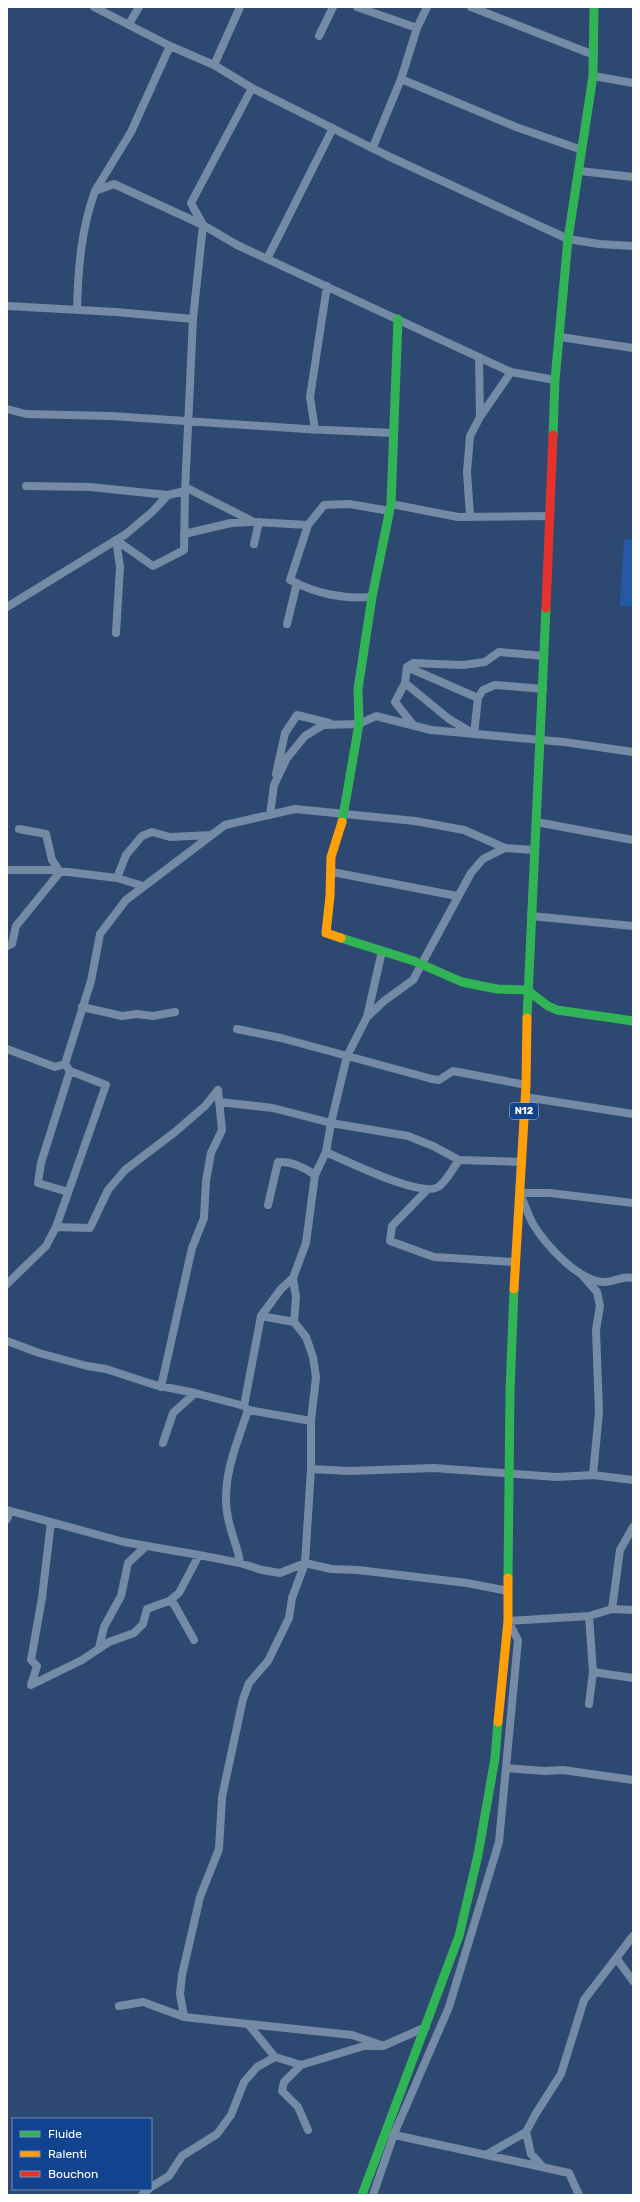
<svg xmlns="http://www.w3.org/2000/svg" width="640" height="2202" font-family="Rubik,sans-serif">
<style>
.green{fill:#245aa5}
.lines{fill:none;stroke-linecap:round;stroke-linejoin:round}
.street{stroke:#758aa5;stroke-width:8}
.fast{stroke:#30b455;stroke-width:9}
.slow{stroke:#ff9f0a;stroke-width:9}
.jam{stroke:#e5322d;stroke-width:9}
.labels{text-anchor:middle;dominant-baseline:central;stroke-width:3;stroke-linejoin:round;paint-order:stroke}
.shield{fill:#11438e;stroke:#b8c7dd;stroke-width:1}
.shield-label{font-size:10px;font-weight:bold;fill:#fff}
</style>
<rect width="100%" height="100%" fill="#2e4971"/>
<path class="green" d="M624,539L633,540V606H620Z"/>
<g class="lines">
<path class="street" d="M94,7L170,46L214,65L252,88L388,156L568,239L599,244L633,246
M357,7L417,28
M471,7L594,55
M129,24L139,7
M319,36L333,7
M170,46L131,132L95,191L114,184L203,225L237,245L511,372L555,380
M214,65L240,7
M593,76L633,83
M401,79L516,127L582,150
M373,147L401,79L417,28L427,7
M580,171L633,177
M267,259L333,128
M7,306L116,312L193,319
M77,310C78,269 81,230 95,191
M560,337L633,348
M7,409L26,414L111,416L306,429L392,433
M480,417L511,372
M315,430L310,397L327,286
M26,486L90,487L168,495
M391,504L458,517L549,516
M470,516L467,472L470,436L480,417L479,357
M308,525L290,580C317,594 342,599 372,597
M184,534L231,523L252,522
M116,540L153,566L184,550L185,491L189,489L254,522L308,525L324,505L349,504L390,511
M116,540L120,567L116,633
M254,544L259,522
M7,607L126,534L152,512L168,495L185,491L193,319L203,225L191,203L252,88
M287,624L297,583
M407,667L413,663L463,665L485,662L499,652L544,656
M407,667L405,683L395,702L414,726
M405,683L449,719L474,734L478,698L407,667
M478,698L483,690L495,685L543,689
M276,774L285,733L297,715L329,723
M270,815L274,785L287,758L305,736L323,725L359,724L376,716L431,730L564,742L633,752
M536,822L633,840
M7,870H52L117,878L143,886
M332,872L457,896
M117,878L126,855L142,836L152,832L170,837L211,835
M531,916L633,926
M7,946L12,944L16,926L60,872L52,860L46,834L19,829
M82,1007L122,1016L137,1014L153,1016L175,1012
M367,1017L382,951
M237,1029L281,1038L432,1079L439,1080L453,1071L526,1085
M7,1049L55,1067L65,1064
M525,1097L633,1114
M219,1102L273,1108L331,1123L408,1136L433,1146L459,1160
M326,1152C346,1161 421,1198 438,1187C446,1182 453,1168 459,1160L522,1162
M427,1190L392,1226L390,1241L434,1257L516,1262
M68,1192L38,1183L41,1163L70,1071
M633,1203L550,1193H520C524,1203 528,1215 533,1224C546,1245 577,1280 603,1282C613,1283 622,1275 633,1278
M268,1205L278,1162C291,1161 304,1167 315,1175
M56,1227L90,1228L108,1190L125,1170L175,1132L205,1106L218,1090
M583,1276L597,1292L600,1306L596,1330L599,1412L593,1475
M7,1284L46,1246L56,1227L106,1085L70,1071L65,1064L91,981L100,934L126,900L225,825L295,809L415,821L464,830L505,848L535,850
M261,1316L294,1322
M7,1341L39,1353L87,1366L106,1369L155,1385L195,1393L244,1406L248,1410L311,1421
M161,1387L192,1248L204,1218L206,1181L211,1153L222,1130L218,1090
M244,1406L261,1316L281,1289L293,1278L306,1243L315,1175L326,1152L331,1123L347,1056L367,1017L384,1001L413,980L471,873L483,859L505,848
M163,1443L173,1413L195,1393
M311,1469L349,1471L434,1468L557,1477L593,1475L633,1480
M7,1510L124,1542L199,1555L240,1563L262,1570L280,1573L305,1563L331,1569L358,1570L467,1583L508,1591
M7,1519L10,1511
M240,1563C238,1546 229,1530 227,1512C222,1477 237,1443 248,1410
M169,1601L174,1604L194,1640
M612,1609L620,1550L633,1527
M589,1616L593,1672
M99,1648L104,1627L121,1596L128,1563L145,1547
M31,1685L82,1660L109,1642L134,1633L143,1624L147,1609L169,1601L179,1593L199,1555
M31,1685L37,1666L31,1660L42,1598L51,1522
M589,1704L593,1672L633,1678
M506,1768L544,1771L563,1770L633,1780
M617,1959L633,1981
M119,2006L143,2002L184,2017L248,2024L275,2057L301,2065L364,2046H383L426,2027
M184,2017L180,1994L182,1975L200,1897L219,1849L222,1797L243,1699L249,1683L268,1661L289,1618L292,1598L305,1563L311,1469V1421L316,1377L313,1357L306,1337L294,1322L296,1297L293,1278
M248,2024L352,2035L381,2045
M301,2065L284,2082L282,2091L298,2107L308,2130
M526,2132L531,2154L543,2167
M390,2134L569,2173L579,2195
M486,2155L526,2132L535,2115L561,2074L584,2000L633,1936
M151,2187L169,2176L182,2156L217,2134L231,2115L244,2082L257,2067L275,2057
M142,2195L149,2189
M373,2195L394,2134L449,2007L499,1842L518,1640L508,1621L589,1616L612,1609L633,1610"/>
<path class="fast" d="M553,435L555,380L568,239L593,76L594,7
M342,822L359,724L358,689L372,597L391,504L398,319
M341,938L414,961L462,982L497,989L527,990L548,1006L557,1010L633,1021
M527,1018L546,608
M508,1578L510,1392L514,1289
M362,2195L459,1936L478,1855L495,1758L498,1722"/>
<path class="slow" d="M341,938L326,933L330,896L331,857L342,822
M514,1289L526,1085L527,1018
M498,1722L508,1621V1578"/>
<path class="jam" d="M546,608L553,435"/>
</g>
<g class="labels">
<rect class="shield" x="510" y="1103" width="28" height="16" rx="3"/>
<g class="shield-label">
<text x="524" y="1111">N12</text>
</g>
</g>
<rect width="640" height="2202" fill="none" stroke="#ffffff" stroke-width="16"/>
<rect x="12" y="2118" width="140" height="72" fill="#11438e" stroke="#708ebb"/>
<rect x="20" y="2131" width="20" height="6" fill="#30b455" stroke="#708ebb"/>
<text x="48" y="2138" font-size="12" fill="#ffffff">Fluide</text>
<rect x="20" y="2151" width="20" height="6" fill="#ff9f0a" stroke="#708ebb"/>
<text x="48" y="2158" font-size="12" fill="#ffffff">Ralenti</text>
<rect x="20" y="2171" width="20" height="6" fill="#e5322d" stroke="#708ebb"/>
<text x="48" y="2178" font-size="12" fill="#ffffff">Bouchon</text>
</svg>
